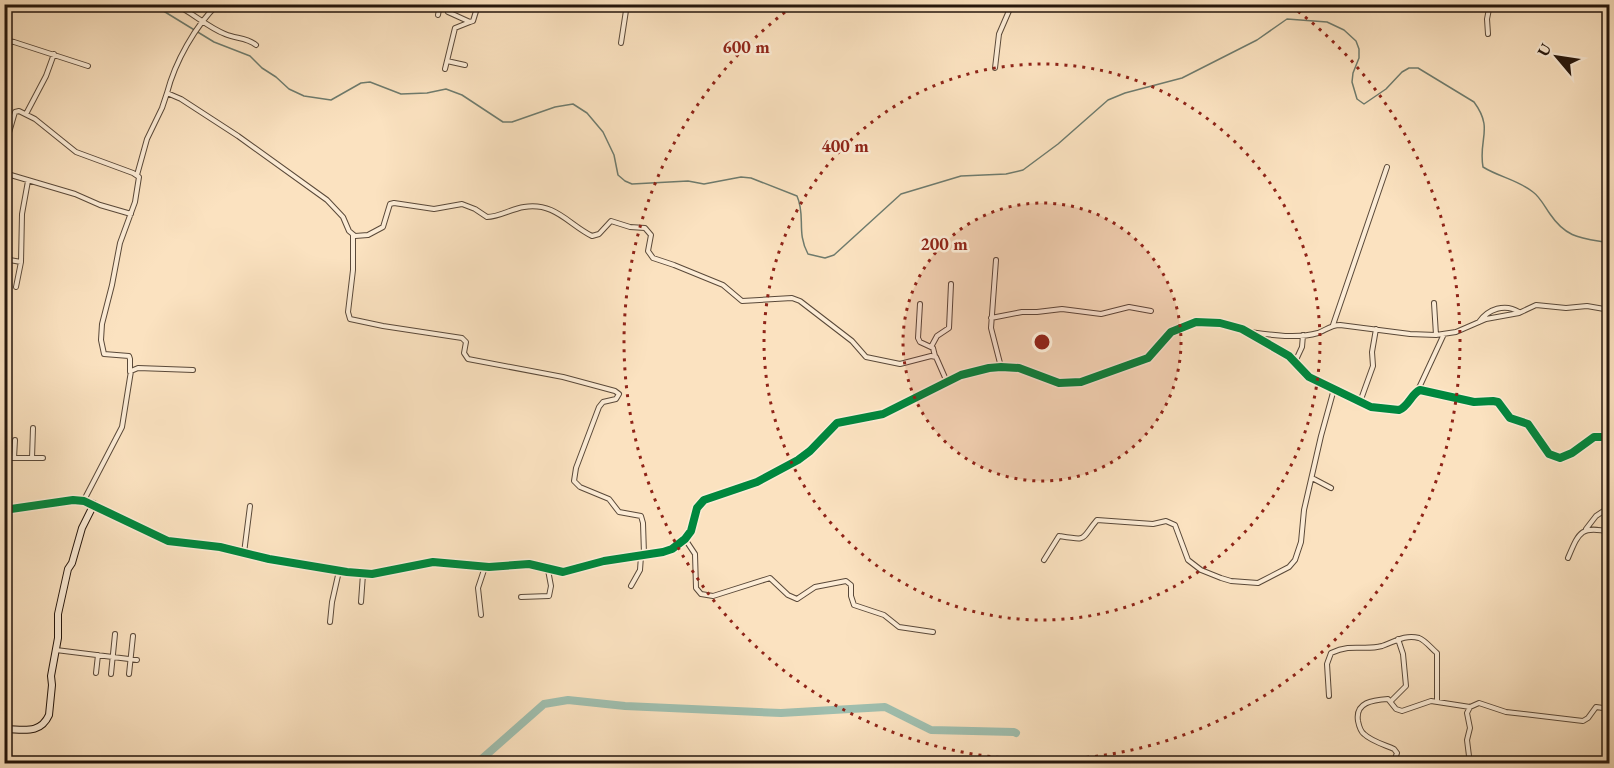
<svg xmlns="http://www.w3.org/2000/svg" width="1614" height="768" font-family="'EB Garamond',serif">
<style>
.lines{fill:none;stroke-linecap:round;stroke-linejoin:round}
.stream{stroke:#6e7b6d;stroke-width:1.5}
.river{stroke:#9fbeae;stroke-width:8}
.street-casing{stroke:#5a4939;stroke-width:6}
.secondary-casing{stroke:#25160c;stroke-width:8}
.street{stroke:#fcecd6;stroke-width:4}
.secondary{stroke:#fcecd6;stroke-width:6}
.cycleway-casing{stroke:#fcecd6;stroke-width:11}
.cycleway{stroke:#00873e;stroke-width:8}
.ring{fill:none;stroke:#8f2418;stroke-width:3;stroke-dasharray:3 6}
.centre{fill:#8f2418;stroke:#fcecd6;stroke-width:3}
.ring-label{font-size:18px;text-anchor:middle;font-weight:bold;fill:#8f2418;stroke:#fcecd6;stroke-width:5;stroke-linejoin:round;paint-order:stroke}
</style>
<rect width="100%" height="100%" fill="#fbe2c0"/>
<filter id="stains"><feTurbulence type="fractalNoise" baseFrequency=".00333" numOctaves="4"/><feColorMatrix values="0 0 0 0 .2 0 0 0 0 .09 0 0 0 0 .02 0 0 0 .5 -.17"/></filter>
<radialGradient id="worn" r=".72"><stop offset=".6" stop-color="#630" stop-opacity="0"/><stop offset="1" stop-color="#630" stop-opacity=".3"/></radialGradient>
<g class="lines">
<path class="stream" d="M152,4L214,42L250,56L262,68L276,77L289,89L304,96L331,100L361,83L370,82L401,94L427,93L446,89L462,95L503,122H512L555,107L573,104L587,113L603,132L614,155L618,175L625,181L632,184L688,181L704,184L741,177L751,178L797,196C806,216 796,232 808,254L825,258L834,255L901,194L961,176L1006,174L1023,170L1058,144L1108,100L1125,93L1182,78L1257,40L1287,19L1327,22L1344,30L1356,41L1359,49V58L1353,73L1352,82L1357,99L1364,104L1386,89L1402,72L1409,68H1418L1474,102C1494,129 1478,139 1483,167C1499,177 1518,180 1533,192C1540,197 1545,207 1550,214C1567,239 1582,238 1610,243"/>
<path class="river" d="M476,764L544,704L568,700L625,706L781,713L885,707L931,730L1014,732L1016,733"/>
<g class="street-casing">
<path id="street" d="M174,4C192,12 207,27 225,34C236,39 246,37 256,45
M469,4L477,8L478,4
M448,12L470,22L473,21L477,8
M438,15L440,4
M1488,34L1487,19L1490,4
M621,43L627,4
M4,45L8,41L14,42L88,66
M447,61L465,65
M995,68L999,34L1012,4
M445,69L455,28L470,22
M167,93C175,62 195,26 218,4
M26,114L46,76L54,54
M4,150L15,112L19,111L35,119L76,152L133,173L139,177L135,202L120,243L112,285L102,324L101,340L104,354L129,356L130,359V372
M4,173L75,194L100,205L131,214
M137,175L147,139L162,108L167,93L181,99L238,136L327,200L343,217L349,231L355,236L368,235L383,227L390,204L394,203L434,209L462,204L475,209L487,217C499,217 511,209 524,207C555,202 568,224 592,236L599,234L611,221L630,227L645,228L651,235L648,251L653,258L674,265L723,285L742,301L792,298L800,301L852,341L866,357L900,364L931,356L936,357L947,382
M353,235V270L348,312L350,319L383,326L462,338L466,342L464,353L468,359L563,377L615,391L619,394L616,399L603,402L599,407L576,468L574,481L580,487L609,499L619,512L641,516L643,523L644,554
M4,259L21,262L22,214L28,181
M996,260L991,328L1001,367
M16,287L21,262
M1434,303L1436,335
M920,304L918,338L920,342L933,348L935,356
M991,318L1022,312H1037L1062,309L1101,314L1129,307L1151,311
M1479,322C1488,309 1505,303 1519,312
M1333,325L1387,167
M1250,332C1271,335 1297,339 1318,333C1326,330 1331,325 1340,325L1410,334L1436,335L1456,332L1486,319L1519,313L1536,305L1566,308L1587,306L1610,310
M931,347L937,336L949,328L951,284
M1295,362L1302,347L1303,335
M1418,390L1444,334
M1360,402L1373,366L1372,352L1376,329
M4,458H43
M14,458L15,440
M32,458L33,428
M1312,478L1331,488
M84,500L122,427L131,371L138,368L193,370
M1586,529L1596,516L1608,508
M685,539L695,554L696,588L701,594L713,596L770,578L788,595L797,599L815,587L846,581L851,585V596L854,605L884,615L899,627L933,632
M244,553L250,506
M1568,558C1579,532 1581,525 1610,532
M1044,560L1059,536C1089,541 1080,540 1097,520L1153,524L1166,521L1175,525L1188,560L1201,570L1221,578L1231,581L1258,583L1289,567L1295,560L1301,542L1304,510L1321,436L1334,389
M631,586L640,570L641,556
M521,597L549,596L551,586L548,570
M361,602L363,574
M481,615L478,588L485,567
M330,622L332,602L339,571
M56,650L137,660
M96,673L98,655
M111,674L115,634
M129,674L133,636
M1329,696L1327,664L1331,653C1353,643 1363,651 1382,646C1394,642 1405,634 1419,638C1425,640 1432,649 1437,653V701
M1391,701L1406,686L1403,654L1398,639
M1470,707L1467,713L1470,728L1467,740L1470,764
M1393,764L1397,753L1394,749C1385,745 1371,741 1364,734C1360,731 1359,726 1358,721C1355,702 1373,700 1388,699L1396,709L1402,711L1431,701L1470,707L1479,703L1506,712L1583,721L1588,718L1596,707L1610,709"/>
</g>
<g class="secondary-casing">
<path id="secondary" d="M4,510L73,500L84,501L168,541L220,547L269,559L347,572L372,574L433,562L489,567L529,564L563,572L604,561L663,552L672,549L685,539L691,531L697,508L704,500L757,482L798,460L810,451L837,423L883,414L961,375L989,368L1001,367L1019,368L1059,383L1081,382L1148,358L1171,332L1196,322L1220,323L1242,329L1289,356L1309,377L1371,407L1399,410C1409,406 1411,394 1420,390L1474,402L1493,401L1498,402L1510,418L1528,424L1549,454L1560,458L1572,453L1594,437H1610
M4,729C23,729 40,735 49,715L52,685L51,676L58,638V614L68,569L72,563L82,528L94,504"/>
</g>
<use href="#street" class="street"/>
<use href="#secondary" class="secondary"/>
<g class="cycleway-casing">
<path id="cycleway" d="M4,510L73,500L84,501L168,541L220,547L269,559L347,572L372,574L433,562L489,567L529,564L563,572L604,561L663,552L672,549L685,539L691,531L697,508L704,500L757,482L798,460L810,451L837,423L883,414L961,375L989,368L1001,367L1019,368L1059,383L1081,382L1148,358L1171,332L1196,322L1220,323L1242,329L1289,356L1309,377L1371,407L1399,410C1409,406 1411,394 1420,390L1474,402L1493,401L1498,402L1510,418L1528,424L1549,454L1560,458L1572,453L1594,437H1610"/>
</g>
<use href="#cycleway" class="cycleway"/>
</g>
<circle cx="1042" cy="342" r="139" fill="#8f2418" fill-opacity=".12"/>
<g class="ring">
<circle cx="1042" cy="342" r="139"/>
<circle cx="1042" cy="342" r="278"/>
<path d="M1291 6A418 418 0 1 1 793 6"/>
</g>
<circle cx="1042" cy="342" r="9" class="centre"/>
<g class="ring-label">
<text x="746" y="53">600 m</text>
<text x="845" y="152">400 m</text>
<text x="944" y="250">200 m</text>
</g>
<rect width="1614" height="768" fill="none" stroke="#fbe2c0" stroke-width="24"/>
<rect x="6" y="6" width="1602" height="756" fill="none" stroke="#25160c" stroke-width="3"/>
<rect x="12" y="12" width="1590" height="744" fill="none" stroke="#25160c" stroke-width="1.5"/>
<g transform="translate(1557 57) rotate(299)" stroke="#fcecd6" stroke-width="4.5" paint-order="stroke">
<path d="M0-4.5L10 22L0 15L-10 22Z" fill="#25160c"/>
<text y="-9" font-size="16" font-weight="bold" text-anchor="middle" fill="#25160c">U</text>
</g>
<rect width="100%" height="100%" filter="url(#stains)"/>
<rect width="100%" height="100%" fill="url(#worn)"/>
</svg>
